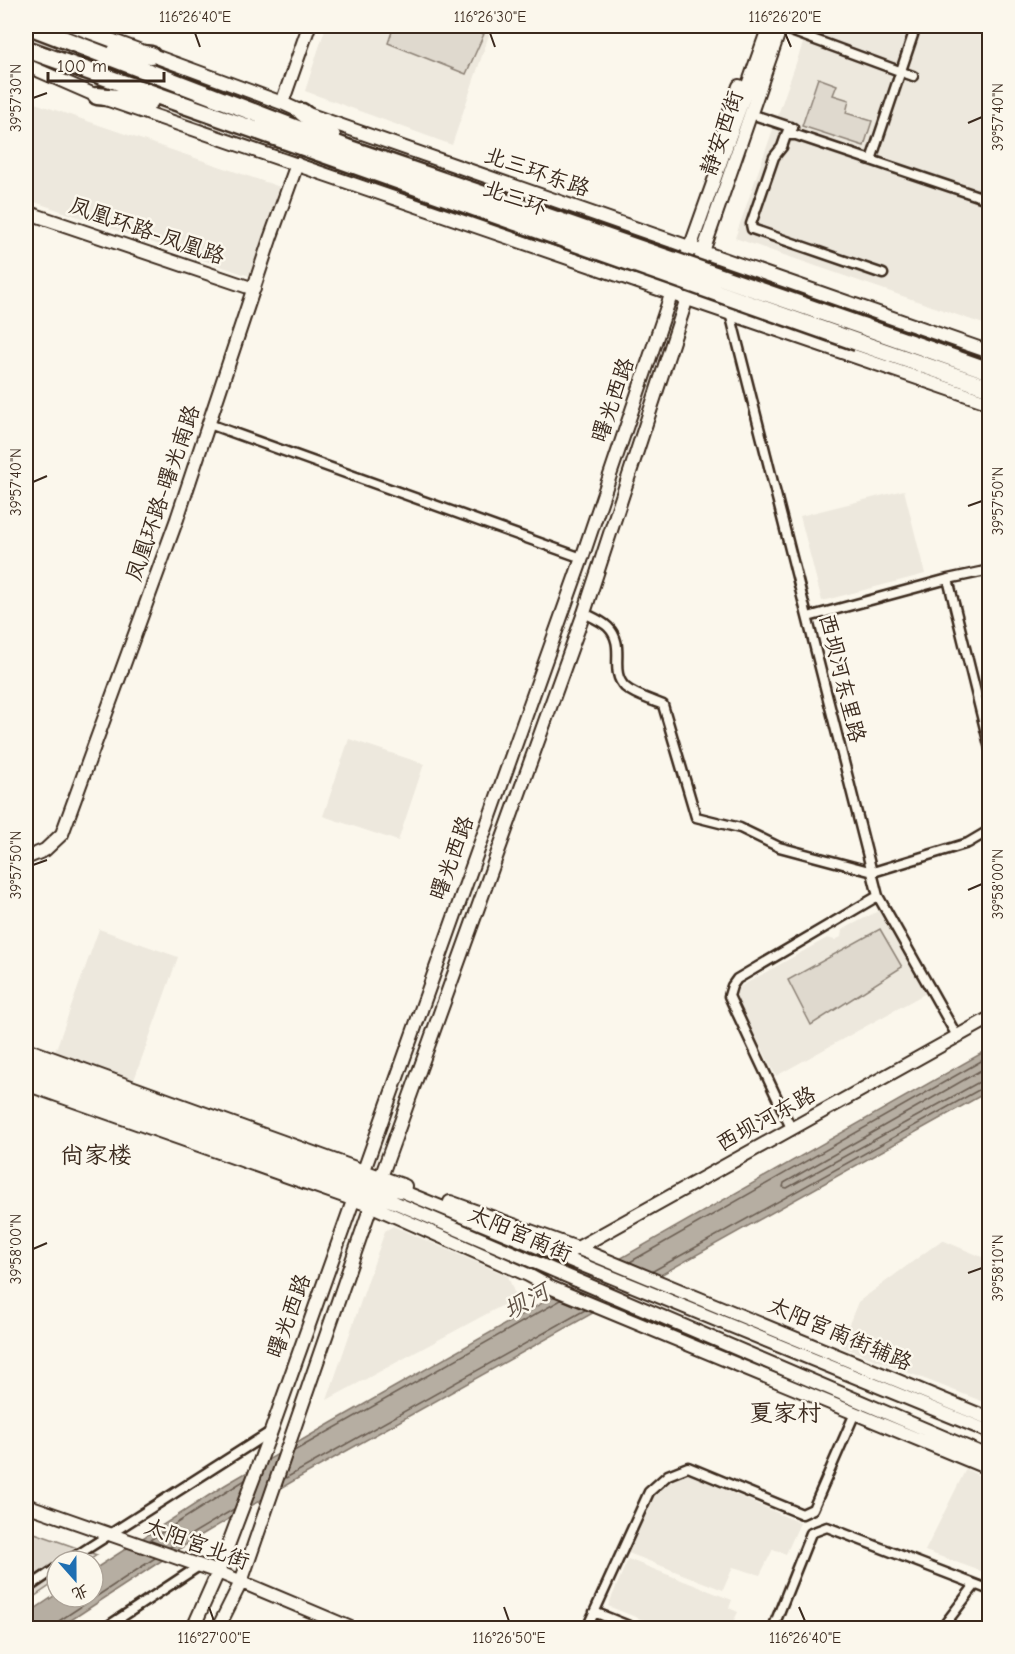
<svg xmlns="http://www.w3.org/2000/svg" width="1015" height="1654" font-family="'Comic Neue','LXGW WenKai TC',sans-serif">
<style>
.built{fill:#ede8dd}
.green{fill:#dfd9ce;stroke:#8d8276;stroke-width:1.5}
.water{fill:#b6aea2;stroke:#85796d;stroke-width:1.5}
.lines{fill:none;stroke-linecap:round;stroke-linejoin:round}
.shore{stroke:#6c5f53;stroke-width:1.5}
.street-casing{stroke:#3b2a1e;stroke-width:13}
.secondary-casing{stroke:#3b2a1e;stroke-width:16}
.highway-casing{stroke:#3b2a1e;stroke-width:21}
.street{stroke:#fbf7ec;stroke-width:8}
.secondary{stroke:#fbf7ec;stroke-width:12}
.highway{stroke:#fbf7ec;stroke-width:16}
.highway-bridge-casing{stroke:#3b2a1e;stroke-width:21;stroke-linecap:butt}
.highway-bridge{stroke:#fbf7ec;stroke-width:16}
.ticks{fill:none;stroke:#3b2a1e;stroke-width:2}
.labels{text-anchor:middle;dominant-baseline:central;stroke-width:5;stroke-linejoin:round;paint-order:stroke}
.street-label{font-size:22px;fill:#3b2a1e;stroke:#fbf7ec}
.neighbourhood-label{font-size:24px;fill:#3b2a1e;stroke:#fbf7ec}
.water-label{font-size:24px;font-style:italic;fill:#605246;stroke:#fbf7ec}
.neatline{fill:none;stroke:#3b2a1e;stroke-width:2}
.ticks-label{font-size:15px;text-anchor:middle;fill:#3b2a1e}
</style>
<rect width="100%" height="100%" fill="#fbf7ec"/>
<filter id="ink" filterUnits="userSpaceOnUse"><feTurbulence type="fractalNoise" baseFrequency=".0167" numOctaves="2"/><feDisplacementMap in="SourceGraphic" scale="12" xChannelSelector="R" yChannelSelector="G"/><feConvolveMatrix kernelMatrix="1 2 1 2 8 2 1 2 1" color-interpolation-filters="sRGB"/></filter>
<g filter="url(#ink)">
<path class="built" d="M326,26H474L490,32L452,145L305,91Z
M809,26H989V326L735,238Z
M26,100L280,187L249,276L26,199Z
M904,490L925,574L822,601L800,516Z
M349,739L424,764L398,841L323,816Z
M880,910L926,993L776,1076L735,997L736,989L827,938L835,940L841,937L842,930Z
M99,929L178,957L134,1080L55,1052Z
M393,1226L508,1276L516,1298L327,1400L385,1231Z
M942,1240L989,1260V1404L840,1346L858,1302Z
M966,1469L989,1481V1574L925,1551Z
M685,1472L800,1523L786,1554L773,1549L760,1575L733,1567L723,1590L626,1552L653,1492L669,1479Z
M628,1559L732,1600L729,1608L738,1612L730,1628H663L608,1606Z"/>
<path class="green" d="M394,26H461L484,34L466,74L388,43Z
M818,78L837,85L833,95L849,100L846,113L872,121L864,146L802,126Z
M880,929L902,967L811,1025L788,980Z
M26,1530L97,1555L88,1561H57V1581L26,1602Z"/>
<path class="water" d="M989,1049V1091L300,1477L193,1540L59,1628H26V1615L57,1594V1597H93V1570L225,1485L333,1422Z"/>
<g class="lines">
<path class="shore" d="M990,1065L784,1183L783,1187L787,1188L981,1081L990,1079
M630,1262L990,1056
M653,1271L984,1087H990
M294,1451L561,1300
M284,1479L585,1310
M150,1540L245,1480
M170,1547L234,1509
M56,1628L59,1621L155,1558"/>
<g class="street-casing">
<path id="street" d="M780,27L913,76
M751,114L793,128
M789,127L782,147L774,157L751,224L752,229L883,274
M786,135H796L990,200
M871,160L916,26
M730,313L878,896L957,1036
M209,424L582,558
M948,579L990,749
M584,613C592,617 602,621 608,627C627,646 608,670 625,687C634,695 652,700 663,705L696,817L740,828L779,847L873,872L968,843L990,830
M808,617L948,579L990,570
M792,1130L729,996L732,986L737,979L878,896
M68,1561L270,1432
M26,1589L57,1568
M594,1612L634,1628
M105,1628L199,1566
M587,1628L649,1492L668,1475L688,1467L802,1514L813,1509L855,1413
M773,1628L811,1533L827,1527L990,1590
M942,1628L975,1585"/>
</g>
<g class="secondary-casing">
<path id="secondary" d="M73,26L282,103L302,112L990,352
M26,65L97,96L990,403
M282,103L309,26
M717,148L739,86
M26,212L254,289
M26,858L45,850L62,834L177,519L270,239L297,164
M26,1049L405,1186
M26,1061L378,1186L404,1192L990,1432
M26,1072L394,1202L990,1457
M26,1084L372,1206L528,1275L552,1288L990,1469
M450,1202L577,1248L990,1419
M574,1250L990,1018
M26,1505L218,1572L351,1628
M193,1628L218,1572L269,1437L582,558L672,292L690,248L769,26
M218,1628L241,1582L381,1177L584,613L687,298L781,26"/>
</g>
<g class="highway-casing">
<path id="highway" d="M29,26L347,148L522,208
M26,49L516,222
M116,51L151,55
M97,96L150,101
M302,112L332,136
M862,326L990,371
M857,342L990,388"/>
</g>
<use href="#street" class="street"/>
<use href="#secondary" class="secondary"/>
<use href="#highway" class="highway"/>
<g class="highway-bridge-casing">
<path id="highway-bridge" d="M522,208L862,326
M516,222L857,342"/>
</g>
<use href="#highway-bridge" class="highway-bridge"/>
</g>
</g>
<path class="ticks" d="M195,33L200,47M490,33L495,47M785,33L791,47M33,98L47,93M968,123L982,117M33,482L47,476M968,506L982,501M33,865L47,860M968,890L982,884M33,1249L47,1243M968,1273L982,1268M209,1607L214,1621M504,1607L509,1621M799,1607L805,1621"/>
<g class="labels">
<g class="street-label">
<text transform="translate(722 133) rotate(-71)">静安西街</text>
<text transform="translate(537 172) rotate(19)">北三环东路</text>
<text transform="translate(515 198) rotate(19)">北三环</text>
<text transform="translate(147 231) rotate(19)">凤凰环路-凤凰路</text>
<text transform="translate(613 400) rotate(-71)">曙光西路</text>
<text transform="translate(163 493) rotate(-71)">凤凰环路-曙光南路</text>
<text transform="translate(842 678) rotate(76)">西坝河东里路</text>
<text transform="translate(452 858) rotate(-70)">曙光西路</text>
<text transform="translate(766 1119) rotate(-29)">西坝河东路</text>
<text transform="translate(520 1234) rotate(23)">太阳宫南街</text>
<text transform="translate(289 1316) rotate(-70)">曙光西路</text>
<text transform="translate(840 1334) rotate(23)">太阳宫南街辅路</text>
<text transform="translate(197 1544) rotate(20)">太阳宫北街</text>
</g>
<g class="neighbourhood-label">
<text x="96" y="1155">尚家楼</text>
<text x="785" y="1413">夏家村</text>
</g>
<g class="water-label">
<text transform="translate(526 1301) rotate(-29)">坝河</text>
</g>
</g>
<rect width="1015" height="1654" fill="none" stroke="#fbf7ec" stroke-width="66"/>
<g transform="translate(75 1579) rotate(159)"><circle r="28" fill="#fbf7ec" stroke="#aea59a" stroke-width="1.5"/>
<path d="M0-4.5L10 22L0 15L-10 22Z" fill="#1f6fb2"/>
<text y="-9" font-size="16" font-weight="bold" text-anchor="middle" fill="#3b2a1e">北</text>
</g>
<path d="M48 72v9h116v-9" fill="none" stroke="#3b2a1e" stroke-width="3"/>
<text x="57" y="72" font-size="18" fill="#3b2a1e" stroke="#fbf7ec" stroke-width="4.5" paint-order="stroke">100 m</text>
<rect x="33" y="33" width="949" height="1588" class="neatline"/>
<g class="ticks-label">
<text x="195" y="22">116°26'40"E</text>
<text x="490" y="22">116°26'30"E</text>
<text x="785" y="22">116°26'20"E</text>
<text transform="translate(16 98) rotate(-90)" y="5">39°57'30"N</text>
<text transform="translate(998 117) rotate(-90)" y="5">39°57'40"N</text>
<text transform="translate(16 482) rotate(-90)" y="5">39°57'40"N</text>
<text transform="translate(998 501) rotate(-90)" y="5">39°57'50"N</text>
<text transform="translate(16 865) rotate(-90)" y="5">39°57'50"N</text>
<text transform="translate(998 884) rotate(-90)" y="5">39°58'00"N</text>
<text transform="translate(16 1249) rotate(-90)" y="5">39°58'00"N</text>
<text transform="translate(998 1268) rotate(-90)" y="5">39°58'10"N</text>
<text x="214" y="1643">116°27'00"E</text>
<text x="509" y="1643">116°26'50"E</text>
<text x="805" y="1643">116°26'40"E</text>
</g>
</svg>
